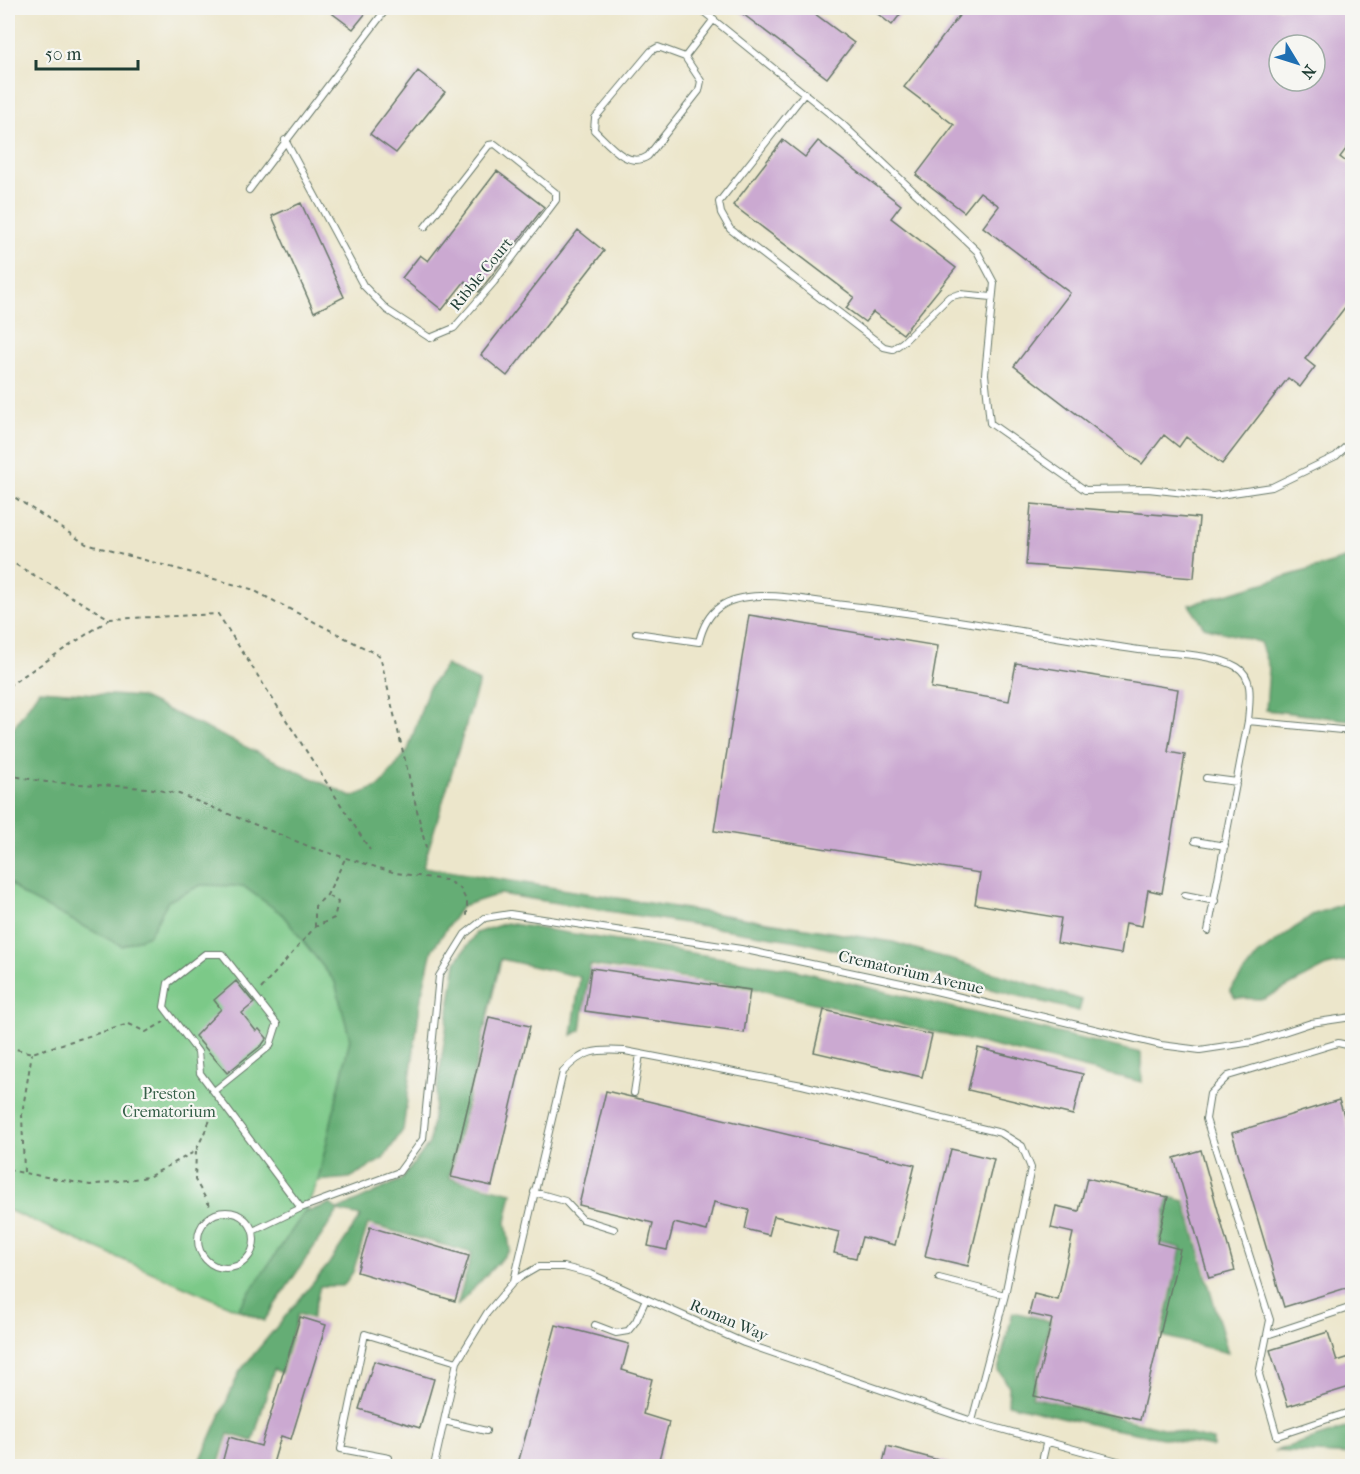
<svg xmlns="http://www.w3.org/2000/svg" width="1360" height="1474" font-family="'IM FELL French Canon',serif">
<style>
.green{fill:#7cc988;stroke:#4e835e;stroke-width:1.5}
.forest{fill:#65ad74;stroke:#427554;stroke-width:1.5}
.building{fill:#cba9d1;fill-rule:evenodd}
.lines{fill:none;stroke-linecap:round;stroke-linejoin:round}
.service-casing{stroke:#677869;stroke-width:8}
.path{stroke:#677869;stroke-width:2;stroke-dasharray:4.5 4.5;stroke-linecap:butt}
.service{stroke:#fff;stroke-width:6}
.labels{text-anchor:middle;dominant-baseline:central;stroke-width:4.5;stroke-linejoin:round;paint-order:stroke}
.street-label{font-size:16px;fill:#1f3d34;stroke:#f6f6f2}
.park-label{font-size:16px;fill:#366049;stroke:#f6f6f2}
</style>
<rect width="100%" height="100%" fill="#f6f6f2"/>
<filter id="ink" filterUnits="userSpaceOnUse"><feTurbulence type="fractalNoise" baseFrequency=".0167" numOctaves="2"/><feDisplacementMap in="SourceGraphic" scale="12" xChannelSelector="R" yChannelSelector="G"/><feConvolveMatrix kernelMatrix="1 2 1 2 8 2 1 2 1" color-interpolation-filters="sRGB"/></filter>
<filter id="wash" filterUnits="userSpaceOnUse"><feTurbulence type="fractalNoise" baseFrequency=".008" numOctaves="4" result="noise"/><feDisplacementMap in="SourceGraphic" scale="24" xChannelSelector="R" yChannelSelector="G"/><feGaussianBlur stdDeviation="1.35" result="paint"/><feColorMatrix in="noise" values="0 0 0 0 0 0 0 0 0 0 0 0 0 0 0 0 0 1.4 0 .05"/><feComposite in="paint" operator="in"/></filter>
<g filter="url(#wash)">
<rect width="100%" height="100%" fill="#ece6cb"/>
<path class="green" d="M8,881L23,895L122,946L149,935L168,901L201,885L243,886L282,914L335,982L350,1039L318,1181L305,1212L330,1204L264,1321L8,1210Z"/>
<path class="forest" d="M1352,557V709H1350L1349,720L1266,710L1269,668L1260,642L1204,627L1189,605Z
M446,665L479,682L423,867L893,942L1082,1000L1079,1011L798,941L500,894L462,906L432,950L421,997L403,1130L383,1159L350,1178L318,1181L350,1039L335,982L282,914L243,886L201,885L168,901L149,935L122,946L23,895L8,881V736L39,690L140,697L352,797L380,786L408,750L428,689Z
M1352,901V960L1327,966L1264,999L1235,998L1230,990L1258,955L1312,915Z
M506,923L791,969L1141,1053L1142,1082L752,988L590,965L581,1030L572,1035L580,977L501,959L449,1178L512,1193L506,1222L510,1250L457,1306L472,1253L368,1224L353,1272L343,1286H320L312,1318L298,1314L281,1373L274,1369L253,1441L228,1434L218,1466H198L240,1371L328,1265L361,1216L338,1211L264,1321L238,1309L304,1213L330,1204L338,1210L401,1180L429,1144L456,962L476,933Z
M1169,1197L1185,1201L1228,1353L1162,1336L1181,1248L1159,1243Z
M1013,1312L1050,1321L1032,1397L1213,1440V1447L1102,1427L1008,1404L1009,1386L998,1370Z
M1352,1426V1455L1275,1451Z"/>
<g id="blocks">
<path class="building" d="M325,8H370L353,29Z
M735,8H807L854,43L827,78Z
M870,8H905L892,25Z
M965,8H1353V140L1340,157L1353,167V297L1305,359L1315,367L1300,387L1288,378L1222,464L1186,437L1179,447L1164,435L1142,464L1014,366L1070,293L983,227L999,206L980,192L964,212L916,175L954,125L904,87ZM1279,45H1315V81H1279Z
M418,71L445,92L396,153L370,134Z
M783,140L805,157L818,141L901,205L891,218L956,268L903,334L873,312L865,322L846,308L854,297L733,205Z
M497,171L544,207L479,292L465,281L442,310L402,278L420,255L428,261Z
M301,203L344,297L314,312L272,216Z
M578,230L604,251L507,376L481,355Z
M1031,504L1199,518L1194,578L1026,565Z
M749,615L938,646L931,688L1009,701L1016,663L1178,689L1168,752L1185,755L1162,893L1148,890L1142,926L1126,923L1121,954L1057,943L1061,918L975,904L980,873L714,831Z
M591,968L750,990L744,1033L585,1011Z
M236,981L254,1003L242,1013L256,1031L259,1029L267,1038L262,1045L227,1073L195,1036L221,1009L214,1000Z
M824,1010L932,1035L922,1077L814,1052Z
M489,1017L530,1026L492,1186L451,1177Z
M978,1048L1083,1074L1073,1115L968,1090Z
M606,1091L915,1165L895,1245L862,1237L856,1258L834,1253L839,1232L774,1216L769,1235L745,1229L749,1210L714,1202L707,1231L674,1223L667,1250L648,1246L653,1223L579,1205Z
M1339,1100L1353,1143V1286L1284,1307L1232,1133Z
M951,1149L994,1159L968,1266L925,1256Z
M1201,1150L1235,1271L1209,1278L1174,1158Z
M1087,1178L1168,1197L1157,1243L1180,1249L1140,1420L1034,1396L1052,1319L1029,1314L1034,1294L1058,1300L1073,1233L1051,1228L1056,1206L1079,1211Z
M370,1227L469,1256L455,1301L357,1272Z
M300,1317L326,1325L291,1439L281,1436L272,1467H221L229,1437L261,1446Z
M556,1325L629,1344L622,1370L652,1379L643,1414L669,1422L657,1467H517Z
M1328,1332L1337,1361L1353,1356V1386L1288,1406L1270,1350Z
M374,1361L434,1379L420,1428L359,1409Z
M887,1446L949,1463L948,1467H882Z"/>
</g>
</g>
<g filter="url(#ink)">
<use href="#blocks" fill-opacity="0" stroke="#677869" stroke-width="1.5"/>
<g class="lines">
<g class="service-casing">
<path id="service" d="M699,8L841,123L977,251L994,283L985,374L990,423L1085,490L1148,489L1213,496L1272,487L1336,456L1352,441
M685,57L658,47L651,51L595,118L594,130C608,143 628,170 648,156L699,91L701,81L685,57L714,19
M805,93L719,202L721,213L730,229L884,347L893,349L903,342L949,297L960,294L992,297
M285,140L363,285L387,310L430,338L454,328L494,282L556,200V193L495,144L489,145L425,227
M249,190L387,8
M636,633L699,642C707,608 726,597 761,596C790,595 823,603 852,606C948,617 1043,636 1139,650C1167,654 1213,653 1237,667C1255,677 1249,705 1248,721
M1206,778L1237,782
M1195,841L1225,846
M1185,895L1215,901
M1208,931L1248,721L1352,731
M1352,1050L1347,1045L1338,1043L1228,1076L1210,1094L1206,1119L1270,1320L1259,1374L1277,1436L1352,1411
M214,1091L270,1046L277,1024L222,954H205L168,983L164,1007L198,1052L200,1073L301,1208
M634,1093L640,1054
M534,1192L565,1201L582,1219L614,1229
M198 1240a28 28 0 1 1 56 0a28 28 0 1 1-56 0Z
M253,1231L301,1208L399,1172L423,1139L439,976L465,934L485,918L510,914L741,949L906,984L1161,1045L1200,1050L1253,1042L1311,1023L1352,1017
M939,1278L1005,1295
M514,1281L563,1072C582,1050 597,1049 625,1051L802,1085L1001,1133L1022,1146L1031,1168L1005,1295L972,1421
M595,1325L616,1333L628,1331L636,1321L646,1299
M1267,1335L1352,1307
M444,1421L486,1431
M389,1458L341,1449L365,1334L457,1362
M434,1466L457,1362L487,1313L514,1281L538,1267H564L591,1274L744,1343L972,1421L1136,1466
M1041,1466L1046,1444"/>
</g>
<path class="path" d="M8,493L86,544L251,589L380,656L427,852
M8,560L110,619L218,614L370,850
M8,686L110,619
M8,775L46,782L148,788L179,794L313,848L396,873L446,880L460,888L467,902V920
M315,927V906L327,895L346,857
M261,989L315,927L334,918L338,902L327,895
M8,1047L32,1053L129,1024L146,1032L164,1022
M196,1151L195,1180L210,1206
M8,1170L90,1185L148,1177L196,1151L215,1109
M24,1172L22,1114L32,1053"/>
<use href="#service" class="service"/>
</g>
</g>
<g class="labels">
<g class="street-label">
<text transform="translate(481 274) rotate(-51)">Ribble Court</text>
<text transform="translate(911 972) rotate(13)">Crematorium Avenue</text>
<text transform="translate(729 1320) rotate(23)">Roman Way</text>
</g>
<g class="park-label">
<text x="169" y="1093">Preston<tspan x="169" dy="18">Crematorium</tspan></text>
</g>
</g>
<rect width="1360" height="1474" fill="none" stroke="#f6f6f2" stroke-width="30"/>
<g transform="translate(1297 63) rotate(128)"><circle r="28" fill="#f6f6f2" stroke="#a0aca6" stroke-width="1.5"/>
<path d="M0-4.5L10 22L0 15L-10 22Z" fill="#1f6fb2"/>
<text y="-9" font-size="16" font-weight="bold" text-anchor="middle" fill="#1f3d34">N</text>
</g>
<path d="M36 60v9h102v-9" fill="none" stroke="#1f3d34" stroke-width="3"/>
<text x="45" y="60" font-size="18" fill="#1f3d34" stroke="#f6f6f2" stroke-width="4.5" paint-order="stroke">50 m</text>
</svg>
